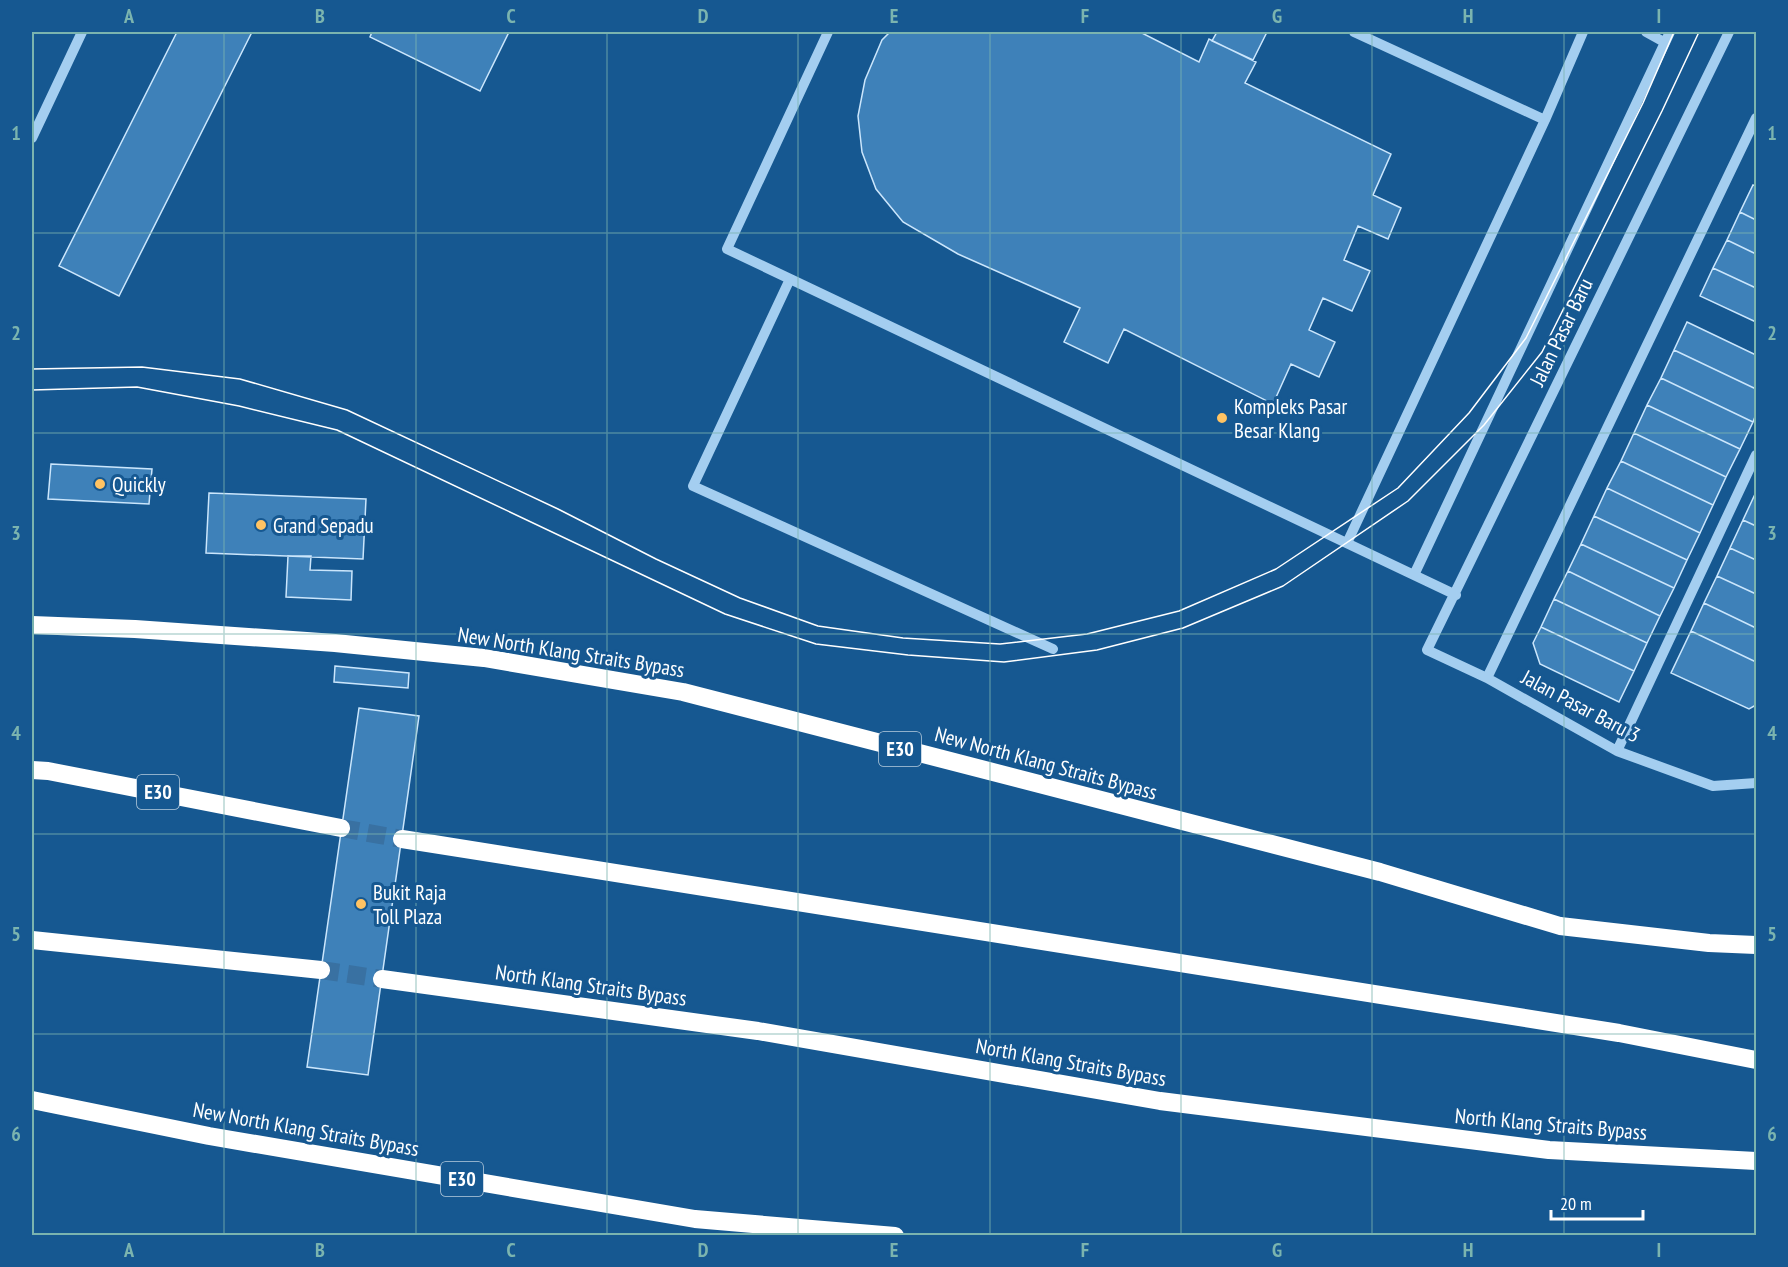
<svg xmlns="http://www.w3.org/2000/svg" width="1788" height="1267" font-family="'PT Sans Narrow',sans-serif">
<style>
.building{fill:#3e81b9;stroke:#cbe6fc;stroke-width:1.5}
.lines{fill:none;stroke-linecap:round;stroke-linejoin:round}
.highway-tunnel{stroke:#3971a2;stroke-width:18;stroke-dasharray:18 9;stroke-linecap:butt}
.minor{stroke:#a4cef0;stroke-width:10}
.highway{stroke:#fff;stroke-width:18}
.tram{stroke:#fff;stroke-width:1.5}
.grid{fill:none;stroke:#7bb4af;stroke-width:1.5;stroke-opacity:0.55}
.poi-dot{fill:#ffc363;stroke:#165891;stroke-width:2}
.labels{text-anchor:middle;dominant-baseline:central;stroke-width:6;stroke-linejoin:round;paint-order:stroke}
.shield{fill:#165891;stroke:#b9cdde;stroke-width:1.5}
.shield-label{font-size:20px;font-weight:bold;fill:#fff}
.street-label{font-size:21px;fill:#fff;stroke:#165891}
.poi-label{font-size:21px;fill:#fff;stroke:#165891;text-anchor:start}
.neatline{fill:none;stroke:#7bb4af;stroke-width:2}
.grid-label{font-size:20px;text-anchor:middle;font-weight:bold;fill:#7bb4af}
</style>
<rect width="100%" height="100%" fill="#165891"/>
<path class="building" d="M177,32H252L119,296L59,266Z
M372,32H509L480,91L370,37Z
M890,32H1140L1199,62L1209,39L1256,62L1245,83L1391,154L1373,195L1401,208L1388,239L1358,226L1344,260L1370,271L1352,311L1323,298L1309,330L1335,342L1319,377L1291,364L1273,404L1124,329L1108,363L1064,342L1080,308L958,254L903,222L876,189L862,152L858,116L865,80L882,40Z
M1217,32H1267L1253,60L1212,41Z
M1753,185L1756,186V220L1740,212Z
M1740,212L1756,220V254L1727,240Z
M1727,240L1756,254V288L1713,268Z
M1713,268L1756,288V322L1700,296Z
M1687,322L1756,355V389L1674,350Z
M1674,350L1756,389V414L1753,422L1661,378Z
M1661,378L1753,422L1740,449L1647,405Z
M1647,405L1740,449L1726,477L1634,433Z
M1634,433L1726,477L1713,505L1621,461Z
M1621,461L1713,505L1700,533L1607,488Z
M51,464L152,469L149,504L48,499Z
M1607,488L1700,533L1687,560L1594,516Z
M1756,492V526L1743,520Z
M209,493L366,499L363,559L206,553Z
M1594,516L1687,560L1674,588L1581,544Z
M1743,520L1756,526V560L1730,548Z
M1581,544L1674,588L1660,616L1568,571Z
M1730,548L1756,560V594L1717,576Z
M288,556H311L310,570L352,571L351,600L286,597Z
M1568,571L1660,616L1647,643L1554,599Z
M1717,576L1756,594V628L1704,603Z
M1554,599L1647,643L1634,671L1541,627Z
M1704,603L1756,628V662L1691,631Z
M1541,627L1634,671L1619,702L1540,664L1533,643Z
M1691,631L1756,662V705L1749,709L1671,673Z
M335,666L409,673L408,688L334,682Z
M359,708L419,716L368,1075L307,1067Z"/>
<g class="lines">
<path class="highway-tunnel" d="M341,828L402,839
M321,970L382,979"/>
<path class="minor" d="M828,32L727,249L1456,595
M1354,32L1545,120
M1646,32L1664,42
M1729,32L1427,650L1487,678L1617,751L1713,786L1756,783
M32,138L82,32
M790,279L693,486L1053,649
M1347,543L1545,120L1583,32
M1414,575L1670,32
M1487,678L1756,118
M1617,751L1756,455"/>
<path class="highway" d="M32,625L135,629L335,643L484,658L683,692L1380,872L1560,926L1709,943L1756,945
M32,770L48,771L341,828
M402,839L1619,1033L1756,1060
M32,940L321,970
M382,979L758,1031L1160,1101L1549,1150L1756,1161
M32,1100L209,1136L695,1219L895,1236"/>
<path class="tram" d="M32,369L142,367L240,379L347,410L558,509L656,559L740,598L818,626L903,638L1000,644L1087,634L1179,611L1276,569L1398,488L1469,413L1526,338L1643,103L1674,32
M32,390L137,387L239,406L337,430L725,614L816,644L908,655L1004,662L1097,650L1183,628L1283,586L1408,501L1484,425L1542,352L1662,111L1699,32"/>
</g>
<path class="grid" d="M224,32V1236M416,32V1236M607,32V1236M798,32V1236M990,32V1236M1181,32V1236M1372,32V1236M1564,32V1236M32,233H1756M32,433H1756M32,634H1756M32,834H1756M32,1034H1756"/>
<g class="poi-dot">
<circle cx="1222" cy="418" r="6"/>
<circle cx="100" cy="484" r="6"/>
<circle cx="261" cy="525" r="6"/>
<circle cx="361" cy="904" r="6"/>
</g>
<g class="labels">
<g class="shield">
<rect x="879" y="732" width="42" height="34" rx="4.5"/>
<rect x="137" y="775" width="42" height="34" rx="4.5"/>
<rect x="441" y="1162" width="42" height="34" rx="4.5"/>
</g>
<g class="shield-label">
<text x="900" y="749">E30</text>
<text x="158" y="792">E30</text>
<text x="462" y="1179">E30</text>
</g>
<g class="street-label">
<text transform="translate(1561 332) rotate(-64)">Jalan Pasar Baru</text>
<text transform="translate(571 652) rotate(9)">New North Klang Straits Bypass</text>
<text transform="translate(1581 706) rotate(28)">Jalan Pasar Baru 3</text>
<text transform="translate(1046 763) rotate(15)">New North Klang Straits Bypass</text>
<text transform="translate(591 985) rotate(8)">North Klang Straits Bypass</text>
<text transform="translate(1071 1062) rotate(10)">North Klang Straits Bypass</text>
<text transform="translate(1551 1124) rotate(5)">North Klang Straits Bypass</text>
<text transform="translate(306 1129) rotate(10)">New North Klang Straits Bypass</text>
</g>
<g class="poi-label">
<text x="1234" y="406">Kompleks Pasar<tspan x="1234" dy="24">Besar Klang</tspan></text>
<text x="112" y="484">Quickly</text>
<text x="273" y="525">Grand Sepadu</text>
<text x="373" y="892">Bukit Raja<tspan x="373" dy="24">Toll Plaza</tspan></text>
</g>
</g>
<rect width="1788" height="1267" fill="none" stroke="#165891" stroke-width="66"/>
<path d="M1551 1210v9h92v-9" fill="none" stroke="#ffffff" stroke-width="3"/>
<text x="1560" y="1210" font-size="18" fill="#ffffff" stroke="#165891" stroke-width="4.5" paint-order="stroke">20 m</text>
<rect x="33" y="33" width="1722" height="1201" class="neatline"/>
<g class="grid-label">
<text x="129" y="23">A</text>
<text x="320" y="23">B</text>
<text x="511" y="23">C</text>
<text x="703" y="23">D</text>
<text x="894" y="23">E</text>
<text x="1085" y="23">F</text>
<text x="1277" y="23">G</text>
<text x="1468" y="23">H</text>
<text x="1659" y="23">I</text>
<text x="16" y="140">1</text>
<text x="1772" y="140">1</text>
<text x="16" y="340">2</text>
<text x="1772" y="340">2</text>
<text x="16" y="540">3</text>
<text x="1772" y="540">3</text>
<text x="16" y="740">4</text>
<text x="1772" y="740">4</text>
<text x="16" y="941">5</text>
<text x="1772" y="941">5</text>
<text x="16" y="1141">6</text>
<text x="1772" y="1141">6</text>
<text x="129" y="1257">A</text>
<text x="320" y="1257">B</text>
<text x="511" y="1257">C</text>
<text x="703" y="1257">D</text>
<text x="894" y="1257">E</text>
<text x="1085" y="1257">F</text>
<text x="1277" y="1257">G</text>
<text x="1468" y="1257">H</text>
<text x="1659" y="1257">I</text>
</g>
</svg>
